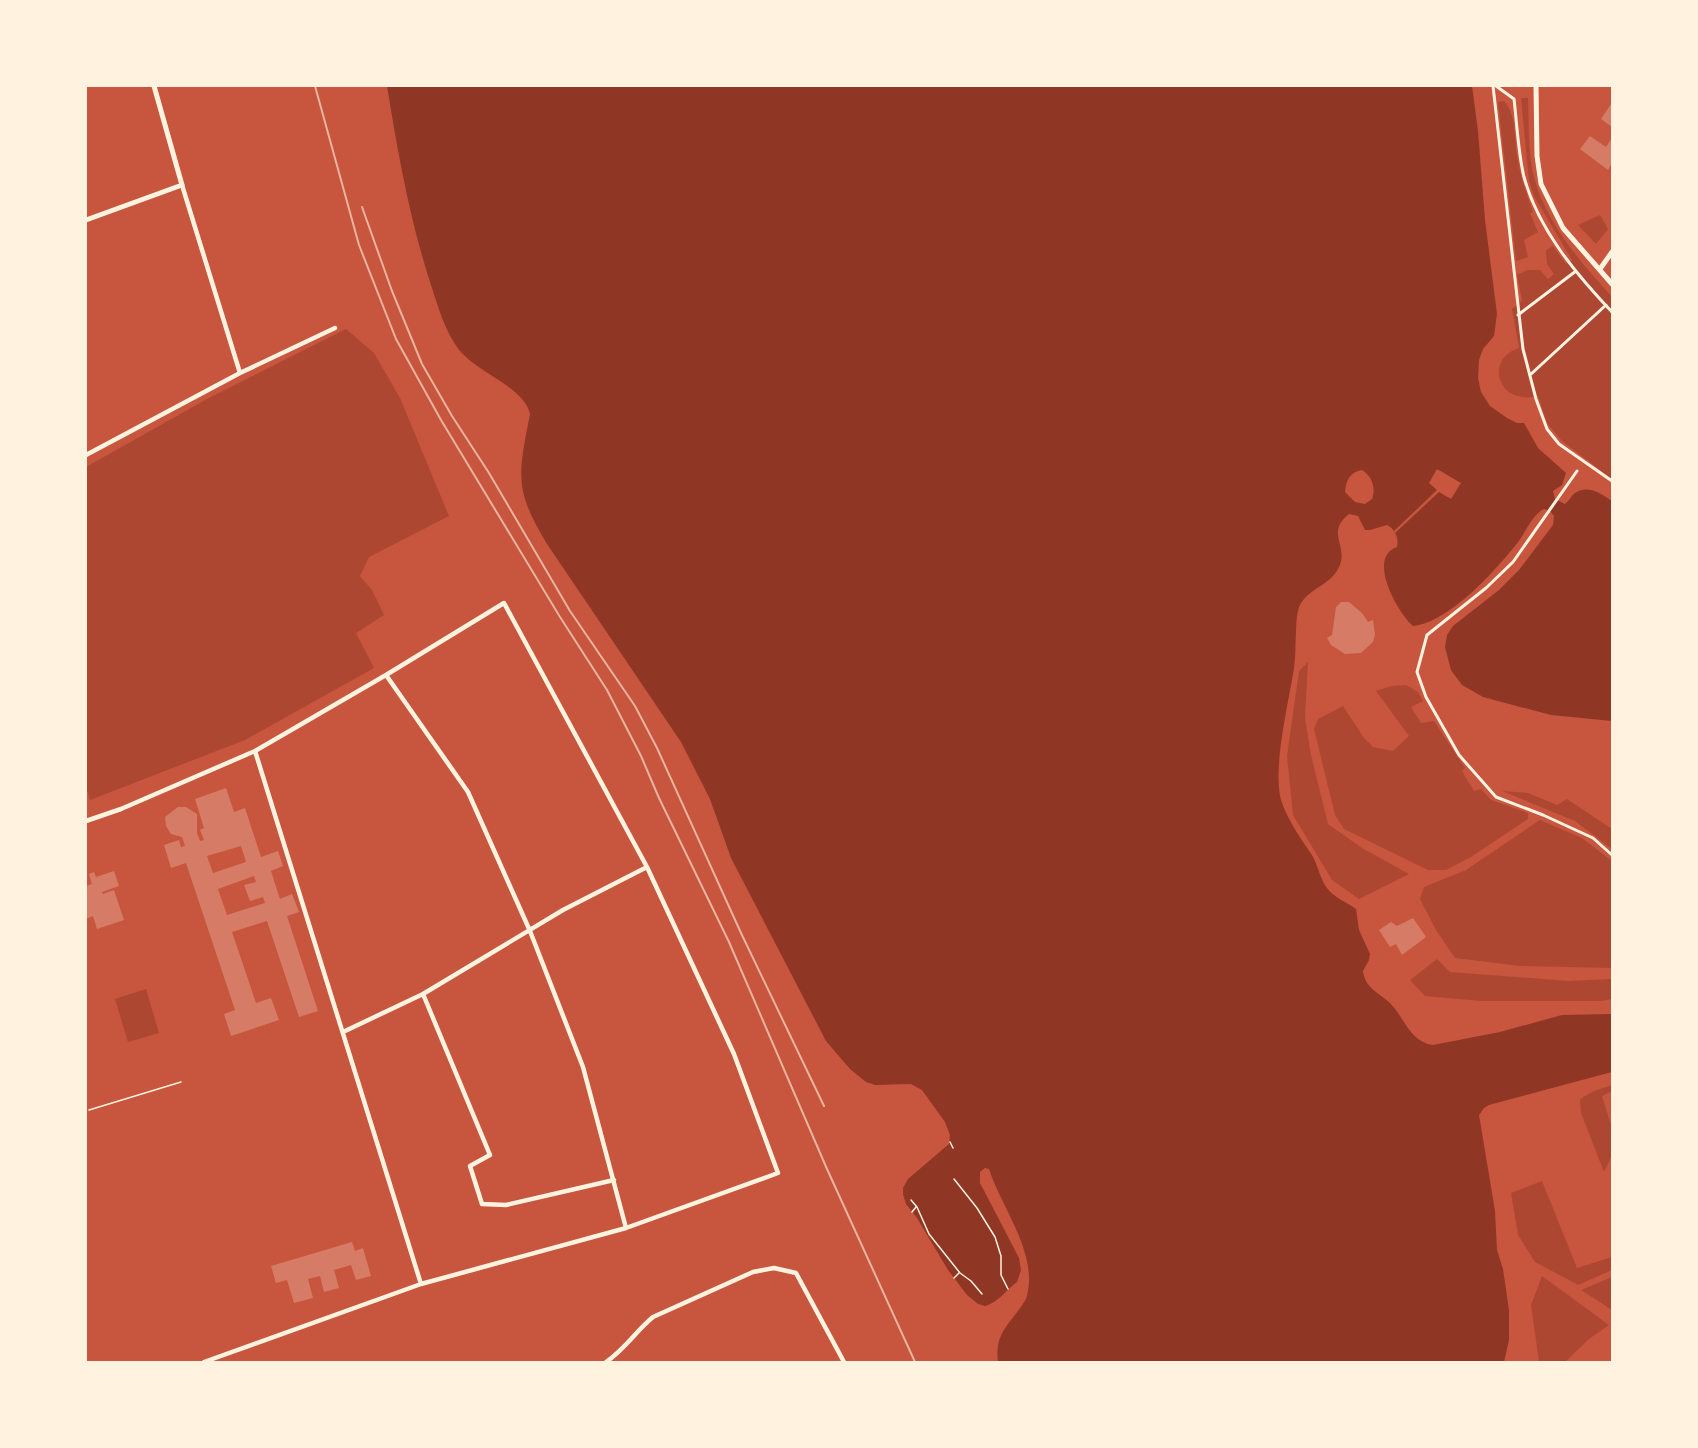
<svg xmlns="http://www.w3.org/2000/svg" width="1698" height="1448" font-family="Montserrat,sans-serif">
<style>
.green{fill:#ae4732}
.water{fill:#8f3625;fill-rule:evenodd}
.pier{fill:#c8553d}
.building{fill:#d67c66;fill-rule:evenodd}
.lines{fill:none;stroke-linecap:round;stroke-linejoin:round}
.path{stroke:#fff3e0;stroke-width:1.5}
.pedestrian{stroke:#fff3e0;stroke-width:3}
.minor{stroke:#fff3e0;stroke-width:4.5}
.tertiary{stroke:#fff3e0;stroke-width:5}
.rail{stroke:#e9b49f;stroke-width:2}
</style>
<rect width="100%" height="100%" fill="#c8553d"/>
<path class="green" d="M1521,98H1528C1529,121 1528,157 1534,177C1546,224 1581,262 1612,297V479L1562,441L1547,423L1538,396C1497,406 1484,359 1519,348L1512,309L1522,301L1517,275L1527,270H1540L1548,279L1554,274L1547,264L1546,250L1553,246L1566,264L1572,260L1534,196L1529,181Z
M1504,101C1517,115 1514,138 1517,156C1520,175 1526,193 1533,212L1530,213L1538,232L1524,240L1528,257L1516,261L1498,102Z
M1600,215L1608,229L1596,244L1578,225Z
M346,329L374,353L400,398L449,516L369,557L360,576L372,590L384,615L356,633L374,668L245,740L90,800L86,787V467L207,399Z
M1308,662L1305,718L1311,755L1328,824L1362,848L1409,874L1359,899L1332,880L1293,815L1287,756L1299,671Z
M1406,685L1418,692L1423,701L1411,707L1421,723L1434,721L1465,768L1462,771L1474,791L1481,789L1491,800L1528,813V819L1471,857L1446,870H1428L1344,829L1335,815L1314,729L1318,719L1343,706L1364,738L1373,747L1393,751L1409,736L1376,691L1391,686Z
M1502,791L1528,793L1557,805L1567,799L1612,829V849L1575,821Z
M1540,820L1582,838L1612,861V968L1520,966L1455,958L1436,930L1420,899L1424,887L1466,870Z
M1437,959L1450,972L1569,981L1612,979V999L1601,1001H1481L1425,996L1410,980Z
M146,989L159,1033L128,1042L115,999Z
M1612,1085V1091L1602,1096L1612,1128V1155L1604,1172L1581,1113L1580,1099L1594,1091Z
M1542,1181L1577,1268L1612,1257V1270L1578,1285L1535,1262L1518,1235L1511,1193Z
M1542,1276L1609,1325L1589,1339L1565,1362H1539L1531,1305Z
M1612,1277V1310L1581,1290Z"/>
<path class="water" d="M387,86H1472L1478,131L1485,220L1497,314L1494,336L1483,349L1479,360L1478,378L1481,392L1490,406L1507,418L1517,423H1524L1538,448L1566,473L1562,485L1553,491L1555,499L1565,504C1569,501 1571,496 1575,493C1588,484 1602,494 1612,501V721L1551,715L1483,697L1462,685L1451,670L1445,647L1447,635L1453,626L1499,590L1519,570L1553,525L1554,516L1550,511L1544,509C1533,514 1526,531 1519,541C1496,570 1450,622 1413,626C1399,614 1373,568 1389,552C1389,551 1396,547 1397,547C1399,538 1395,529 1387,525L1370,530H1365L1358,516L1349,514C1325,533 1349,546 1339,567C1331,585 1309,588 1300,605C1294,617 1297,651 1294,668C1289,701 1271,773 1282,803C1289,822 1301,839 1312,855C1318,865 1320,879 1327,888C1334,898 1347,902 1356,909L1359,930L1370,954L1369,960L1363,971C1365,988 1378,992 1390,1003C1404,1017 1410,1042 1433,1045L1500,1032L1562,1015L1612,1014V1072L1489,1105L1484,1108L1479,1115L1495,1211L1497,1250L1503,1269L1509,1310V1340L1504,1362H998C994,1331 1012,1323 1026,1299C1040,1256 1002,1209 989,1169L985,1168L980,1172V1183L1019,1258L1021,1270L1017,1282C1006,1290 999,1302 985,1306L978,1304L967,1295L948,1270L917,1218L906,1204L903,1194V1188L908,1179L949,1144L950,1135L945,1122L922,1090L911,1084L875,1085L866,1082L850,1069L826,1041L731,858L710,799L681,742L547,544C514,489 518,476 530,414C524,386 474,372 457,347C445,330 438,307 432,288C410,222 398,153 387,86ZM1362,470C1372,476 1376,488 1372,499L1365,504L1355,502L1345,492C1346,480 1350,472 1362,470Z"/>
<path class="pier" d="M1437,469L1461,483L1451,499L1439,492L1395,533L1394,531L1437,490L1429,483Z"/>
<path class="building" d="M1611,104L1612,105V127L1601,119Z
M1590,136L1606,147L1612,138V163L1608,170L1580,149Z
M1341,602H1349L1362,613L1368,622L1373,620L1375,634L1373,642L1361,653L1345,654L1331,645L1327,638L1332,635L1336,607Z
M226,788L234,812L245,808L261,857L278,851L283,866L271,871L280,899L292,894L299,912L287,916L318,1011L299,1017L267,921L232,932L256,1003L271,998L279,1020L231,1036L224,1014L235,1010L186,863L171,868L164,845L179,840L181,847L185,846L182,837L171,834L166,826L165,817L178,807H186L197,814V833L200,841L204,840L200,830L204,828L195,799ZM241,846L246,862L213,873L207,856ZM254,876L256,882L244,885L250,901L263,897L265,903L227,915L218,889Z
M114,871L119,886L102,892L103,894L114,890L124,920L97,929L93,916L86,919V886L92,884L89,874L94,872L96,877Z
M1413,918L1426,937L1402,955L1396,944L1390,947L1379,930L1391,922L1397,926Z
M352,1242L355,1251L363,1248L371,1276L356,1280L351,1265L334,1270L339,1288L324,1292L320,1276L308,1279L313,1298L294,1303L287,1280L276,1283L271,1266Z"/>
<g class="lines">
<path class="path" d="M89,1110L181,1082
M950,1142L953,1148
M954,1179L977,1208L995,1237L1001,1256V1275L1008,1289
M911,1200L917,1207L929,1234L960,1273L971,1281L982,1294
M912,1212L916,1207
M954,1278L959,1273"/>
<path class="pedestrian" d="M1493,86L1523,349L1536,399L1547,429L1559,444L1612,481
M1496,86L1514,99C1517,124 1518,152 1524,177C1538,229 1576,274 1612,312
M1518,315L1576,271
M1530,375L1606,305
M1577,471L1513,562L1486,588L1427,635L1417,672L1426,697L1459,755L1496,797L1543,815L1593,838L1612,855"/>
<path class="minor" d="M182,185L240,373
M86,455L240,373L335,328
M386,675L468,792L530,931L583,1067L626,1228
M255,751L421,1284
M86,821L121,809L255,751L386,675L504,603L647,867L734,1054L778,1173L626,1228L421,1284L204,1362
M423,994L490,1155L470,1166L482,1204L506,1205L614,1180
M343,1032L423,994L563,910L647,867
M606,1362C624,1350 636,1331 653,1317L753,1272L774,1268L796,1273L844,1362"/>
<path class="tertiary" d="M1536,86L1537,156L1541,184L1563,228L1612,284
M86,220L182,185L154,86
M1600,269L1612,252"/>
<path class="rail" d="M315,86L359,245L396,339L441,420L560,617L607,690L641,756L659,798L729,942L827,1169L915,1362
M362,207L392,291L422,364L452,416L489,473L570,611L635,706L657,748L741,933L824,1106"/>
</g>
<rect width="1698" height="1448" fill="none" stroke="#fff3e0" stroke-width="174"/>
</svg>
